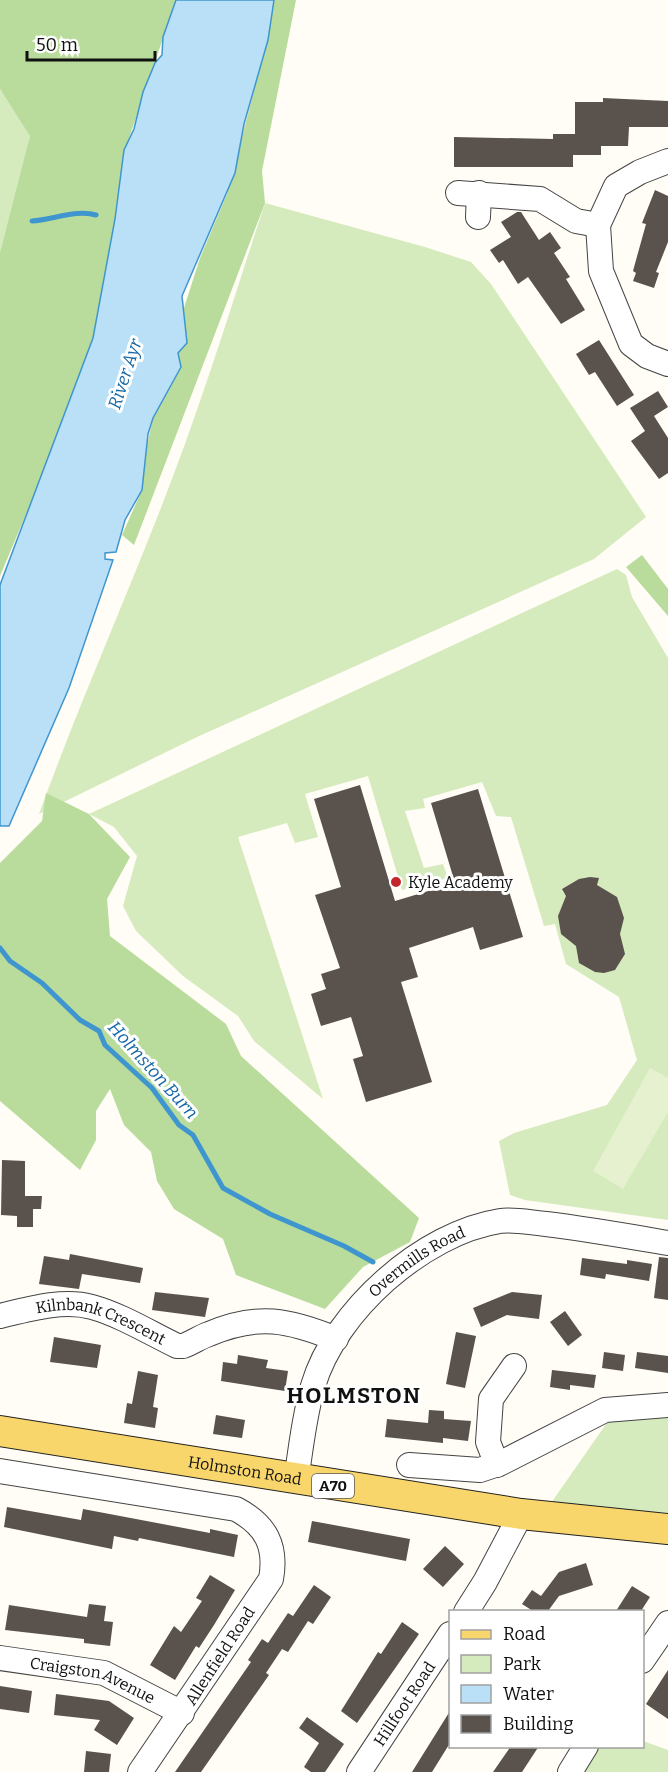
<svg xmlns="http://www.w3.org/2000/svg" width="668" height="1772" font-family="Bitter,serif">
<style>
.green{fill:#d5ebbd}
.forest{fill:#b9dc9c}
.pitch{fill:#e6f2cf}
.water{fill:#b9e0f7;stroke:#3f96cf;stroke-width:1.5}
.lines{fill:none;stroke-linecap:round;stroke-linejoin:round}
.stream{stroke:#3f96cf;stroke-width:5}
.building{fill:#5a524d}
.minor-casing{stroke:#444;stroke-width:26}
.major-casing{stroke:#222;stroke-width:32}
.minor{stroke:#fff;stroke-width:24}
.major{stroke:#f9d66b;stroke-width:30}
.poi-dot{fill:#c4262e;stroke:#fff;stroke-width:2}
.labels{text-anchor:middle;dominant-baseline:central;stroke-width:6;stroke-linejoin:round;paint-order:stroke}
.shield{fill:#fff;stroke:#585858;stroke-width:1.5}
.shield-label{font-size:15px;font-weight:bold;fill:#111}
.poi-label{font-size:16px;fill:#111;stroke:#fff;text-anchor:start}
.street-label{font-size:16px;fill:#111;stroke:#fff}
.water-label{font-size:18px;font-style:italic;fill:#1768a6;stroke:#fff}
.district-label{font-size:22px;font-weight:bold;letter-spacing:1.5px;fill:#111;stroke:#fff}
</style>
<rect width="100%" height="100%" fill="#fffdf5"/>
<path class="green" d="M0,89L30,135L15,221L0,259Z
M265,203L425,247L471,262L491,284L646,517L594,559L197,737L39,814C77,709 122,608 162,505C201,406 232,304 265,203Z
M617,569L626,575L632,597L668,658V1220L525,1200L510,1195L499,1141L514,1133L607,1105L637,1060L619,997L566,964L555,924L544,926L511,817L496,816L482,782L423,799L425,808L405,811L424,868L443,864L448,878L402,890L368,776L305,794L318,837L295,843L287,823L238,837L323,1099L254,1041L238,1016L183,976L136,931L123,906L137,856L114,827L89,814Z
M619,1415L668,1418V1513L551,1503L611,1417Z
M643,1741L668,1750V1772H584L600,1747L642,1746Z"/>
<path class="forest" d="M0,0H176L124,153L110,315L0,576V253L30,136L0,89Z
M272,0H296L262,171L265,203L134,545L122,535L142,490L146,450L153,418L178,353L183,311L200,258L227,194L264,53Z
M642,555L668,589V616L626,567Z
M46,793L89,814L130,857L107,899L110,936L226,1024L241,1056L419,1218L410,1242L363,1267L325,1309L236,1275L223,1239L174,1209L157,1181L151,1152L124,1125L110,1089L96,1111V1140L80,1170L0,1101V863L42,821Z"/>
<path class="pitch" d="M650,1068L668,1078V1112L623,1189L593,1171Z"/>
<path class="water" d="M176,0H274L268,40L244,124L235,173L182,296L187,343L178,353L181,367L153,418L148,434L142,490L125,520L116,552L105,553V559L113,560L69,688L9,826H0V585L93,338L115,219L124,150L134,129L143,92L155,63L162,55L163,37Z"/>
<g class="lines">
<path class="stream" d="M32,221C52,220 77,209 96,215
M0,948L10,961L42,983L80,1020L99,1031L105,1045L152,1088L179,1125L193,1135L223,1188L270,1214L344,1246L373,1262"/>
</g>
<path class="building" d="M603,98L668,101V127H629L628,146H601V155H573V167H454V137L553,139V134H575V102H603Z
M655,190L668,196V242L656,272L659,273L654,288L633,281L636,273L633,271L646,224L642,223Z
M517,212H521L539,240L550,232L561,248L554,253L570,277L566,279L585,310L561,324L528,277L518,284L503,260L499,263L490,250L511,237L501,222Z
M599,340L634,395L617,406L595,372L589,375L576,354Z
M658,391L668,407L654,416L668,438V473L659,479L631,441L645,431L630,408Z
M360,785L395,901L455,883L431,803L478,789L523,937L480,950L473,927L409,948L418,977L401,982L432,1082L366,1102L353,1059L363,1056L351,1017L321,1026L311,994L326,989L321,974L340,968L315,895L341,887L314,799Z
M590,877L599,878L597,885L617,897L624,918L620,934L625,954L615,970L604,973L595,972L579,963L576,946L561,934L558,916L566,896L562,889L579,879Z
M2,1160L25,1161V1196H42L41,1209H33V1227H17V1216L1,1215Z
M70,1254L143,1268L140,1283L82,1274L79,1289L39,1284L44,1256L69,1260Z
M659,1257L668,1258V1300L654,1298Z
M582,1258L627,1264V1260L652,1264L649,1281L606,1274L605,1279L580,1275Z
M155,1292L209,1298L205,1317L152,1310Z
M512,1292L542,1295L539,1319L507,1315L481,1327L473,1308Z
M565,1311L582,1335L568,1346L550,1322Z
M456,1332L476,1336L465,1388L446,1384Z
M54,1337L101,1345L97,1368L50,1362Z
M604,1352L625,1355L623,1371L602,1368Z
M637,1352L668,1356V1373L635,1368Z
M238,1355L268,1360L266,1368L288,1371L285,1391L221,1381L223,1362L237,1364Z
M552,1370L596,1375L594,1388L570,1385V1390L550,1387Z
M138,1371L158,1375L153,1407L158,1408L155,1428L124,1423L127,1403L132,1404Z
M429,1410L444,1411V1419L471,1421L468,1441L443,1438V1443L385,1437L387,1419L428,1423Z
M216,1415L245,1420L242,1438L213,1434Z
M7,1507L81,1520L83,1509L210,1533V1529L238,1535L234,1557L139,1538L138,1541L114,1536L112,1549L4,1527Z
M312,1521L410,1539L406,1561L308,1542Z
M445,1546L464,1564L443,1587L423,1569Z
M586,1563L593,1585L559,1596L548,1611H533L522,1604L532,1590L541,1596L559,1572Z
M210,1575L235,1590L214,1625L199,1648L196,1646L175,1680L150,1665L174,1626L181,1632L202,1601L196,1598Z
M314,1585L331,1597L313,1624L308,1621L288,1652L282,1649L266,1673L269,1675L201,1772H175L251,1662L248,1660L262,1639L268,1643L288,1613L293,1616Z
M632,1586L650,1597L641,1611H616Z
M89,1604L106,1606L104,1621L113,1622L110,1646L84,1643V1639L5,1630L9,1605L87,1617Z
M402,1622L419,1634L357,1723L341,1711L378,1652L381,1654Z
M668,1670V1719L646,1704Z
M0,1686L32,1691L29,1713L0,1709Z
M56,1694L109,1701L134,1718L117,1745L94,1730L100,1720L54,1715Z
M450,1711V1743L432,1772H412Z
M307,1717L344,1744L325,1772H311L304,1767L319,1743L299,1728Z
M511,1746H539L522,1772H493Z
M86,1751L111,1754L109,1772H84Z"/>
<g class="lines">
<g class="minor-casing">
<g id="minor">
<path d="M668,161L640,172L616,186L598,225L601,271L631,344L647,356L668,364"/>
<path d="M458,193L540,199L576,221L598,225"/>
<path d="M478,217L479,193"/>
<path id="s1" d="M0,1316C29,1309 63,1299 92,1307C121,1315 150,1333 177,1346H183C192,1343 200,1337 209,1334C258,1313 289,1320 336,1339"/>
<path d="M409,1465L480,1470L501,1463L605,1410L668,1405"/>
<path d="M497,1465L488,1442L491,1399L514,1366"/>
<path d="M0,1471L236,1509C266,1525 277,1546 271,1579L140,1772"/>
<path id="s2" d="M296,1480C301,1449 304,1416 313,1386C335,1311 423,1233 500,1221C515,1219 532,1223 546,1224C587,1229 627,1236 668,1243"/>
<path d="M466,1612L485,1582L521,1514"/>
<path id="s3" d="M0,1658L104,1673L182,1713"/>
<path d="M642,1661L668,1623"/>
<path id="s4" d="M359,1772L450,1634"/>
<path d="M570,1772L586,1746"/>
</g>
</g>
<g class="major-casing">
<g id="major">
<path id="s5" d="M0,1431L521,1514L668,1529"/>
</g>
</g>
<use href="#minor" class="minor"/>
<use href="#major" class="major"/>
</g>
<circle class="poi-dot" cx="396" cy="882" r="6"/>
<g class="labels">
<rect class="shield" x="312" y="1474" width="42" height="24" rx="4.5"/>
<g class="shield-label">
<text x="333" y="1486">A70</text>
</g>
<g class="poi-label">
<text x="408" y="882">Kyle Academy</text>
</g>
<g class="street-label">
<text stroke="none"><textPath href="#s2" startOffset="262">Overmills Road</textPath></text>
<text stroke="none"><textPath href="#s1" startOffset="105">Kilnbank Crescent</textPath></text>
<text stroke="none"><textPath href="#s5" startOffset="248">Holmston Road</textPath></text>
<text transform="translate(220 1656) rotate(-57)">Allenfield Road</text>
<text stroke="none"><textPath href="#s3" startOffset="96">Craigston Avenue</textPath></text>
<text stroke="none"><textPath href="#s4" startOffset="82">Hillfoot Road</textPath></text>
</g>
<g class="water-label">
<text transform="translate(125 374) rotate(-72)">River Ayr</text>
<text transform="translate(153 1070) rotate(48)">Holmston Burn</text>
</g>
<g class="district-label">
<text x="354" y="1395">HOLMSTON</text>
</g>
</g>
<rect x="449" y="1610" width="195" height="138" fill="#ffffff" stroke="#a0a0a0" stroke-width="1.5"/>
<rect x="461" y="1630" width="30" height="9" fill="#f9d66b" stroke="#a0a0a0" stroke-width="1.5"/>
<text x="503" y="1640" font-size="18" fill="#111111">Road</text>
<rect x="461" y="1655" width="30" height="18" fill="#d5ebbd" stroke="#a0a0a0" stroke-width="1.5"/>
<text x="503" y="1670" font-size="18" fill="#111111">Park</text>
<rect x="461" y="1685" width="30" height="18" fill="#b9e0f7" stroke="#a0a0a0" stroke-width="1.5"/>
<text x="503" y="1700" font-size="18" fill="#111111">Water</text>
<rect x="461" y="1715" width="30" height="18" fill="#5a524d" stroke="#a0a0a0" stroke-width="1.5"/>
<text x="503" y="1730" font-size="18" fill="#111111">Building</text>
<path d="M27 51v9h128v-9" fill="none" stroke="#111111" stroke-width="3"/>
<text x="36" y="51" font-size="18" fill="#111111" stroke="#ffffff" stroke-width="4.5" paint-order="stroke">50 m</text>
</svg>
